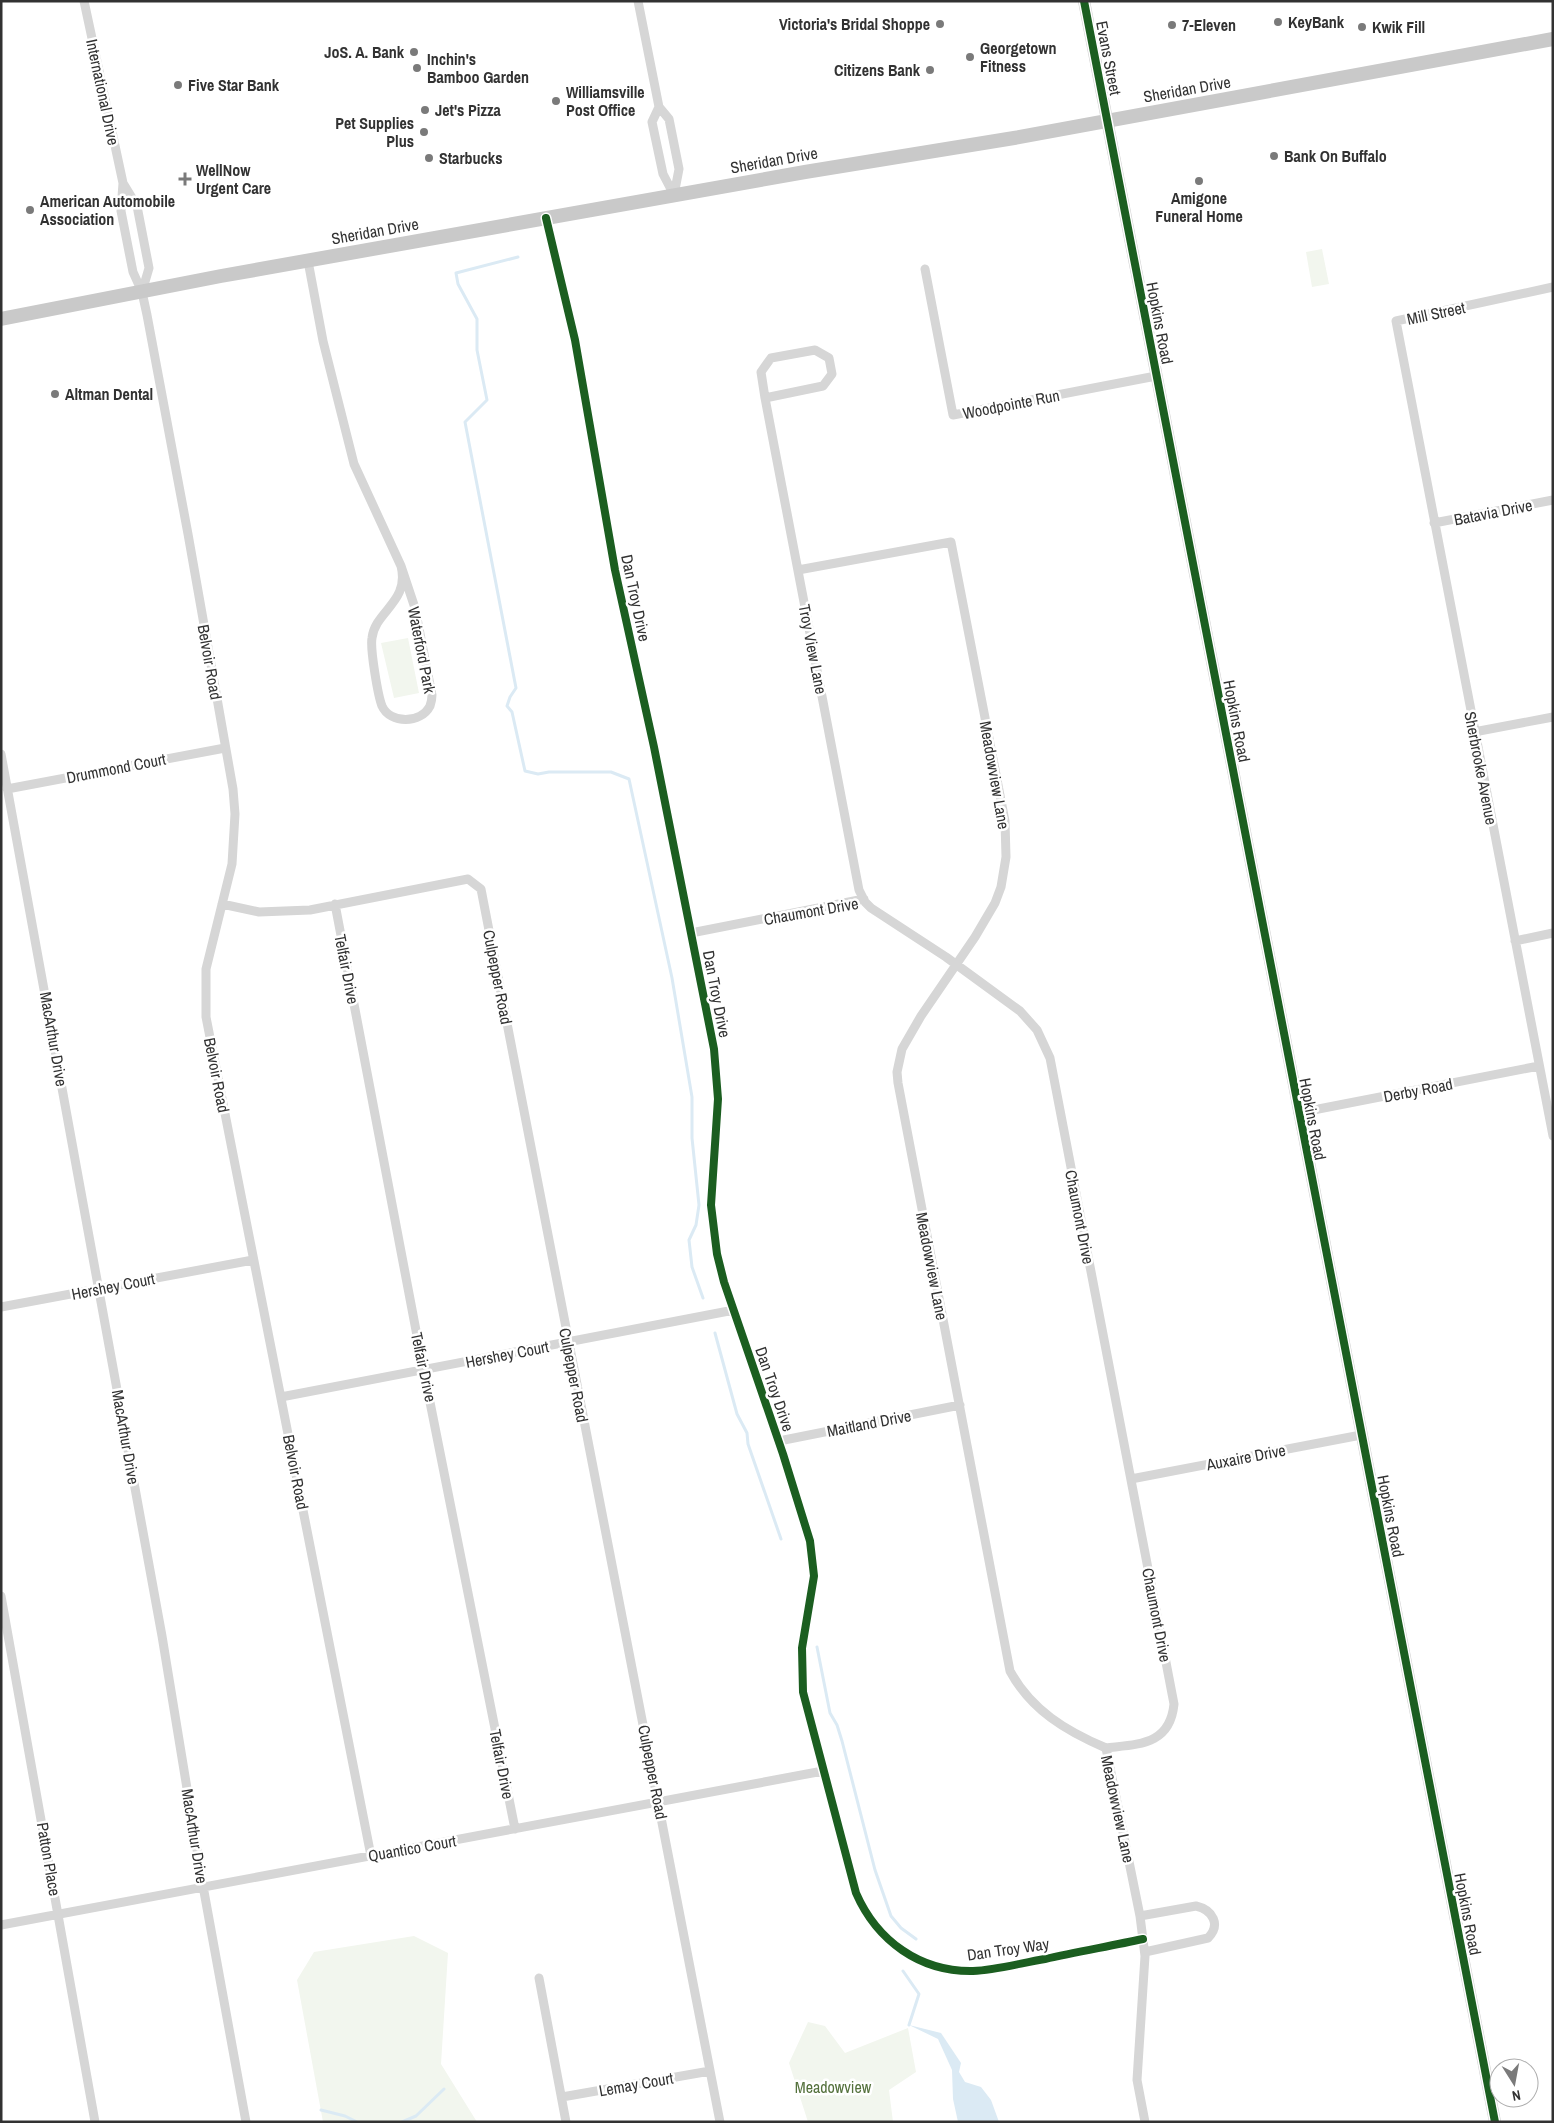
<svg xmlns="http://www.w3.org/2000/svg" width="1554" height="2123" font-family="'Archivo Narrow',sans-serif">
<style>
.green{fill:#f2f6ee}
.water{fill:#dbeaf4}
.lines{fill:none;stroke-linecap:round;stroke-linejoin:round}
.stream{stroke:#dbeaf4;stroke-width:3}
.street{stroke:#d6d6d6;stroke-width:9}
.secondary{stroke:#cfcfcf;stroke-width:12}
.primary{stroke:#c9c9c9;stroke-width:14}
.cycleway-casing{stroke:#fff;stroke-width:11}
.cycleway{stroke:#1b5e20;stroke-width:8}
.poi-dot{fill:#7a7a7a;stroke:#fff;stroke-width:2}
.labels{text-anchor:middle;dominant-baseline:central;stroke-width:5;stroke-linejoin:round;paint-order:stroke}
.poi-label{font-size:16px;font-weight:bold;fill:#323232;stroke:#fff;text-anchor:start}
.street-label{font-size:16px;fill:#323232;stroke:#fff}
.park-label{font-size:16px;fill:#54713c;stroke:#fff}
</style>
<rect width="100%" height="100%" fill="#fff"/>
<path class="green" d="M1322,249L1329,284L1312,287L1306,252Z
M408,638L419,693L394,698L381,643Z
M414,1936L448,1953L441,2064L477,2122H323L297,1980L314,1952Z
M808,2022L825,2026L845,2053L908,2028L916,2072L889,2090L893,2122H808L789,2063Z"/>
<path class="water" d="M909,2025L941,2033L961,2063L959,2072L965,2082L981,2087L991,2100L999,2122H958L953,2099L952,2070L938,2039Z"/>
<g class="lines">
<path class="stream" d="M518,257L456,273L458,284L477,319V350L487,400L465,422L516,688L510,697L507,706L512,712L525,771L538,774L549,772H611L629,779L672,978L692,1097V1138L699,1205L696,1225L689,1240L692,1267L703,1298
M715,1333L737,1414L747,1433L748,1444L781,1539
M817,1647L830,1713L837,1725L842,1741L875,1870L891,1916L901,1928L916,1939
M903,1971L919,1994L909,2025
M321,2110L345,2116L357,2122
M402,2122L416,2116L444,2089"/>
<path class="street" d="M84,1L123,183L121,211L133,272L142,292L147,315L188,534L233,789L235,814L232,864L206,969V1017L371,1856
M638,1L659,107L669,119L679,169L674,195
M659,107L652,122L663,174L674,195
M123,183L137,206L149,268L142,292
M546,218L575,340L615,570L654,747L714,1049L718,1099L711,1205L717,1254L724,1282L783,1454L810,1541L814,1576L802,1648L803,1692L856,1893C877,1941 920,1972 973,1971C997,1970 1021,1963 1045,1959C1077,1952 1110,1946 1143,1939
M308,261L323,341L354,464L401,566C410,602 375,611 372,638C370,649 378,696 382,706C390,724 421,724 430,706C431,703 432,698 432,695L415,608L401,566
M925,269L953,415L1156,376
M1553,287L1396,321L1553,1136
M765,398L823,386L832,374L829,358L815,350L771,358L761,372L765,398L859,890L865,902L871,908L946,957L1020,1011L1037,1030L1050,1058L1174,1704C1170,1745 1139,1744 1106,1748
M1434,523L1553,500
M798,570L951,542L1005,821L1006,857L1001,887L995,903L975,937L921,1016L902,1049L897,1072L898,1083L1010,1671C1031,1710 1066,1731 1106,1748
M1474,732L1553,717
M1,754L162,1636L203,1886L246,2122
M7,789L225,748
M222,904L259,912L310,910L468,879L481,889C560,1300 640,1711 720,2122
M335,904L422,1362L515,1829
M691,933L864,899
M1515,941L1553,933
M1298,1113L1539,1066
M1,1307L253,1260
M281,1397L734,1310
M779,1441L960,1405
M1131,1479L1361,1435
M1,1596L95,2122
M1106,1748L1140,1916L1145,1956L1137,2080L1145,2122
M1140,1916L1196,1906C1213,1910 1221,1925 1208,1938L1145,1952
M1,1925L823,1771
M539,1978L566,2122
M562,2097L710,2071"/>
<path class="secondary" d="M1084,1L1495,2122"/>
<path class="primary" d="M1,319L221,276L805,172L1014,138L1553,39"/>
<g class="cycleway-casing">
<path id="cycleway" d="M1084,1L1495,2122
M546,218L575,340L615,570L654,747L714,1049L718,1099L711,1205L717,1254L724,1282L783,1454L810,1541L814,1576L802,1648L803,1692L856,1893C877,1941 920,1972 973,1971C997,1970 1021,1963 1045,1959C1077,1952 1110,1946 1143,1939"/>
</g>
<use href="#cycleway" class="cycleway"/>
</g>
<g class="poi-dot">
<circle cx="1278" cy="22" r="5"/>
<circle cx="940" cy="24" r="5"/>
<circle cx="1172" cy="25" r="5"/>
<circle cx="1362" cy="27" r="5"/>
<circle cx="414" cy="52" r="5"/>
<circle cx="970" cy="57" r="5"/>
<circle cx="417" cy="68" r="5"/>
<circle cx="930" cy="70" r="5"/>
<circle cx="178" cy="85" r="5"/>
<circle cx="556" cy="101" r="5"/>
<circle cx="425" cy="110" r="5"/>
<circle cx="424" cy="132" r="5"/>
<circle cx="1274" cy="156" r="5"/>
<circle cx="429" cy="158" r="5"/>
<path d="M182.5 171.5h5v5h5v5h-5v5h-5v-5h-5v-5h5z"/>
<circle cx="1199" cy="181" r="5"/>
<circle cx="30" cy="210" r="5"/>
<circle cx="55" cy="394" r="5"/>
</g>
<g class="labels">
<g class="poi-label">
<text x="1288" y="22">KeyBank</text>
<text x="930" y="24" text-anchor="end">Victoria's Bridal Shoppe</text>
<text x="1182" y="25">7-Eleven</text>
<text x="1372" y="27">Kwik Fill</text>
<text x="980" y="48">Georgetown<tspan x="980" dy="18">Fitness</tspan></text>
<text x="404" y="52" text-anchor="end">JoS. A. Bank</text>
<text x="427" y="59">Inchin's<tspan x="427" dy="18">Bamboo Garden</tspan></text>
<text x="920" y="70" text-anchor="end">Citizens Bank</text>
<text x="188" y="85">Five Star Bank</text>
<text x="566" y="92">Williamsville<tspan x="566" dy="18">Post Office</tspan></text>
<text x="435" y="110">Jet's Pizza</text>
<text x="414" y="123" text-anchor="end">Pet Supplies<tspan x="414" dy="18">Plus</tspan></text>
<text x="1284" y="156">Bank On Buffalo</text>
<text x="439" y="158">Starbucks</text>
<text x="196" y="170">WellNow<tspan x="196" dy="18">Urgent Care</tspan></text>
<text x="1199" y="198" text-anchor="middle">Amigone<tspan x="1199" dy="18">Funeral Home</tspan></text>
<text x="40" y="201">American Automobile<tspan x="40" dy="18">Association</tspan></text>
<text x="65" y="394">Altman Dental</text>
</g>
<g class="street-label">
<text transform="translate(1109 58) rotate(79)">Evans Street</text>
<text transform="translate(1187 89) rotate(-10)">Sheridan Drive</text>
<text transform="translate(103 92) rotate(78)">International Drive</text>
<text transform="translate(774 160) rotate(-10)">Sheridan Drive</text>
<text transform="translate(375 231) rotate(-10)">Sheridan Drive</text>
<text transform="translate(1436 313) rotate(-12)">Mill Street</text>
<text transform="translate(1160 323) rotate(79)">Hopkins Road</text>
<text transform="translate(1011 404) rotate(-11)">Woodpointe Run</text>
<text transform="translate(1493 512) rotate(-11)">Batavia Drive</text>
<text transform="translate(636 598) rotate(78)">Dan Troy Drive</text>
<text transform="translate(813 649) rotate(79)">Troy View Lane</text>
<text transform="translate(422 650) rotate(79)">Waterford Park</text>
<text transform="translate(210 662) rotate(80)">Belvoir Road</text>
<text transform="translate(1237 721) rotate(79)">Hopkins Road</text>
<text transform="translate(116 768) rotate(-11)">Drummond Court</text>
<text transform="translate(1481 768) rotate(79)">Sherbrooke Avenue</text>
<text transform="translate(995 775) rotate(80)">Meadowview Lane</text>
<text transform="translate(811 911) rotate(-10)">Chaumont Drive</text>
<text transform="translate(347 969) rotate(79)">Telfair Drive</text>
<text transform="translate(498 977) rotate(79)">Culpepper Road</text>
<text transform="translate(717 994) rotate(79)">Dan Troy Drive</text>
<text transform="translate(54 1039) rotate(80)">MacArthur Drive</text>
<text transform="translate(217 1075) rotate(79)">Belvoir Road</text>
<text transform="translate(1418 1090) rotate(-11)">Derby Road</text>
<text transform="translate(1313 1119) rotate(79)">Hopkins Road</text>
<text transform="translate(1080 1217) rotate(79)">Chaumont Drive</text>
<text transform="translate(932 1266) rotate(79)">Meadowview Lane</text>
<text transform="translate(113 1286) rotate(-11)">Hershey Court</text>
<text transform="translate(507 1354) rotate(-11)">Hershey Court</text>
<text transform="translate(424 1367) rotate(78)">Telfair Drive</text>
<text transform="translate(574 1375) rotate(79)">Culpepper Road</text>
<text transform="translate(775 1389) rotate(71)">Dan Troy Drive</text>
<text transform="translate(869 1423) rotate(-11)">Maitland Drive</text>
<text transform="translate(126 1437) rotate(80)">MacArthur Drive</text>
<text transform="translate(1246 1457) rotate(-11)">Auxaire Drive</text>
<text transform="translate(296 1472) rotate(79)">Belvoir Road</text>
<text transform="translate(1391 1516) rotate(79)">Hopkins Road</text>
<text transform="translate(1157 1615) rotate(79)">Chaumont Drive</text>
<text transform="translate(502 1764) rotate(79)">Telfair Drive</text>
<text transform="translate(653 1772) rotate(79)">Culpepper Road</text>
<text transform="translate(1118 1809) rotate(78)">Meadowview Lane</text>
<text transform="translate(195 1836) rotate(81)">MacArthur Drive</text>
<text transform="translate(412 1848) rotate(-10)">Quantico Court</text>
<text transform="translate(49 1859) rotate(80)">Patton Place</text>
<text transform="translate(1468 1914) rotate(79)">Hopkins Road</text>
<text transform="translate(1008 1949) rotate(-8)">Dan Troy Way</text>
<text transform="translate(636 2084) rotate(-10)">Lemay Court</text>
</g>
<g class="park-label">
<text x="833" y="2087">Meadowview</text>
</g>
</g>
<rect width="1554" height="2123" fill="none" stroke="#323232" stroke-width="5"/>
<g transform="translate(1514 2083) rotate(169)"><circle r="24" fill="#ffffff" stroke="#adadad"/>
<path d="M0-4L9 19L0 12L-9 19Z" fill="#7a7a7a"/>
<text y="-8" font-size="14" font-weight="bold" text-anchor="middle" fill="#323232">N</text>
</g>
</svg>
